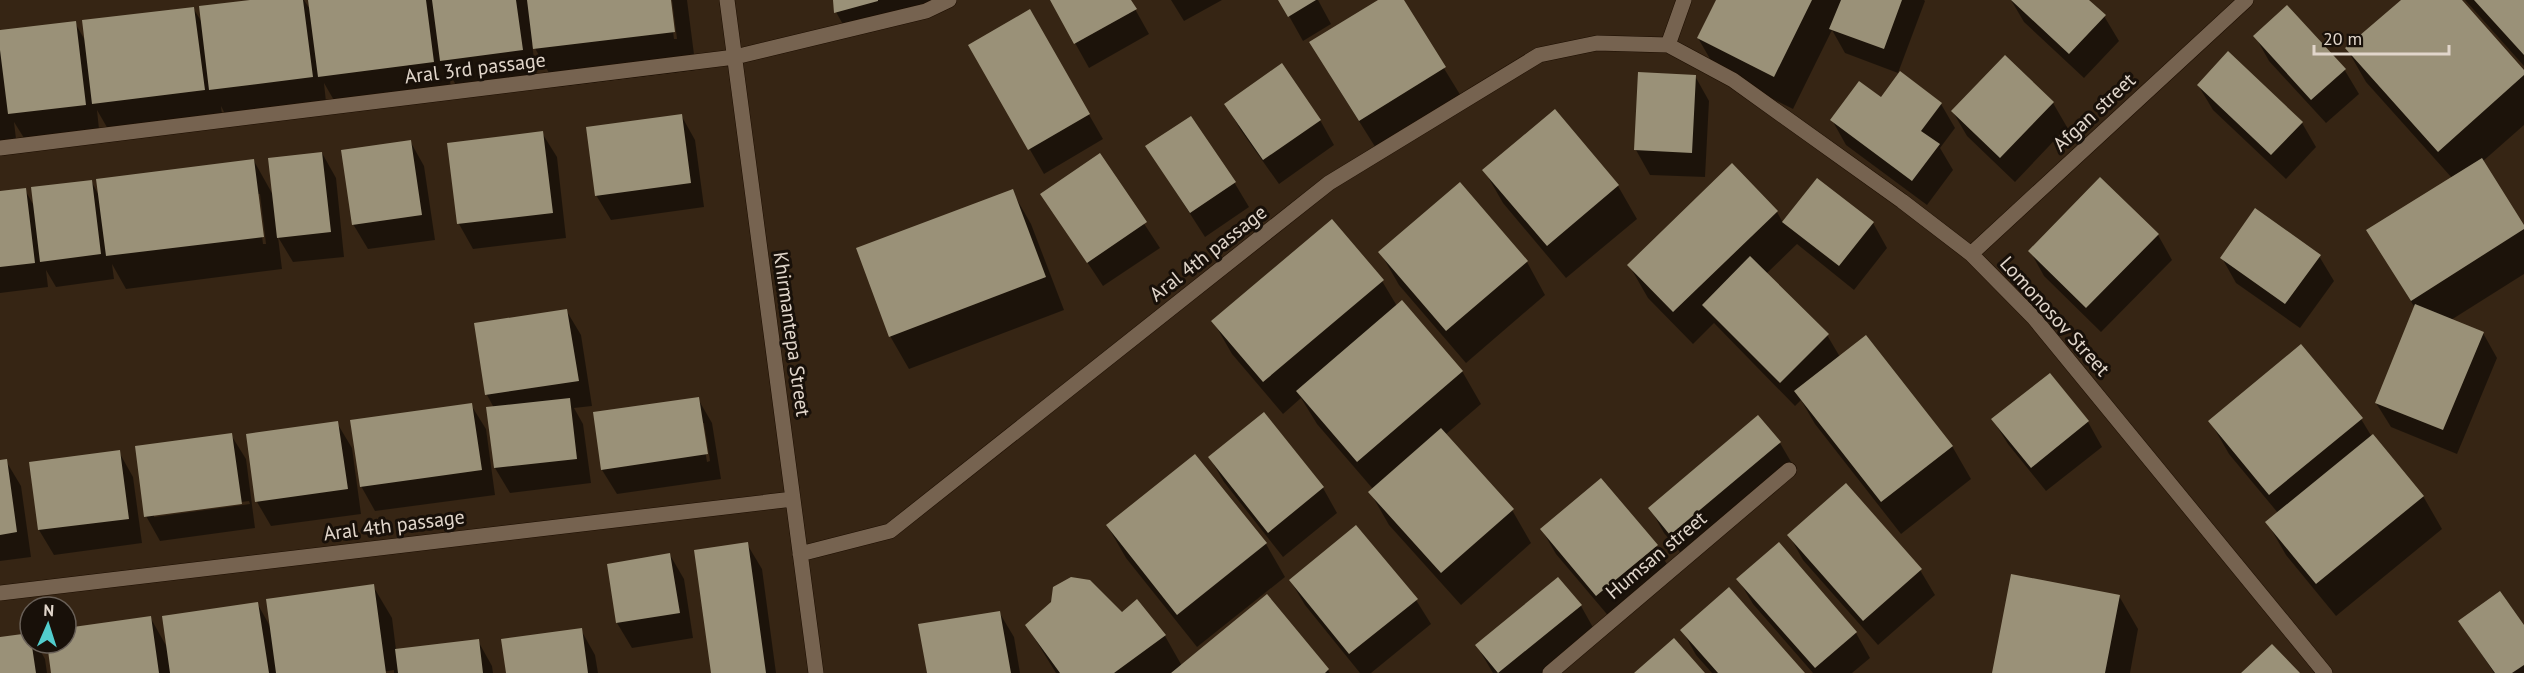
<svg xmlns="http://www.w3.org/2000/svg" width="2524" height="673" font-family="'PT Sans',sans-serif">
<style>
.shadow{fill:#0007;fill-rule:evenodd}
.building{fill:#9a9178}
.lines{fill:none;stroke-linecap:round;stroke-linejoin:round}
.minor-casing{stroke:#1d0e01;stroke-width:16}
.minor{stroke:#766350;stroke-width:15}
.labels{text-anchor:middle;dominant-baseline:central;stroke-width:6;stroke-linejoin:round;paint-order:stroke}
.street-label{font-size:20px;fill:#e1d6cb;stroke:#181009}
</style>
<rect width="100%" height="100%" fill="#362514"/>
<path class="shadow" d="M262,0H304L311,11L310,0H669L674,39H677L672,0H687L696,70L557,87L532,43L536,75L456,85L449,73L452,95L339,109L324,83L326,102L225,114L221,106L223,123L112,136L97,110L99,129L24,138L14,122L16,139L0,141V32L75,23L86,42L193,8L203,24Z
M834,0H944L946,10L850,37L836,12Z
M1051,0H1130L1149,34L1089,68Z
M1171,0H1222L1184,21Z
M1280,0H1318L1331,24L1303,41Z
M1380,0H1402L1464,101L1379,153L1330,75Z
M1717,0H1924L1925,1L1898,73L1845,53L1832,30L1793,109L1717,71L1698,38Z
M2011,0H2087L2104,16L2119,41L2084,78L2024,22Z
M2403,0H2460L2524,72V125L2482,162L2524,228V274L2451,320L2483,333L2497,358L2457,454L2391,427L2376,403L2415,308L2368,230L2452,178L2366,82L2347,49Z
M2465,0H2524V66Z
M1029,11L1103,139L1044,174L970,46Z
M2255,36L2344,69L2359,94L2326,123L2269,61Z
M1695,76L1709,101L1705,177L1650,175L1636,150Z
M2198,85L2302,123L2316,147L2286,179L2213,110Z
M1881,99L1941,104L1955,128L1940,148L1953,170L1927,205L1846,145L1832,120Z
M2053,103L2067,127L2015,182L1967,136L1953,112Z
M1226,104L1320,120L1334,145L1279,184L1240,129Z
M1555,111L1618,186L1637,219L1566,278L1503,203L1484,170Z
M681,115L695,140L704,207L611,220L596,195Z
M542,133L557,157L566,238L473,249L459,224L449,145Z
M410,141L424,166L435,240L368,249L353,224Z
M1147,147L1234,182L1249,207L1205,237Z
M322,153L336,178L344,257L293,262L278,237L282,269L126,289L112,264L114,279L56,287L46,270L48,287L0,293V193L25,190L34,206L91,181L100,197L254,161L273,195ZM257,194H260L266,244H263Z
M1099,155L1160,248L1103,286L1042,194Z
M1732,166L1777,212L1783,223L1817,180L1873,223L1887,248L1854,290L1797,244L1766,274L1827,335L1840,357L1952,446L1971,479L1901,534L1815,424L1801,400L1795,406L1714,323L1693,344L1648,298L1629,265Z
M1012,191L1031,224L1064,310L909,369L890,336Z
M2158,235L2172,260L2101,332L2044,276L2030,251Z
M1380,252L1527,262L1545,295L1466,363L1399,285Z
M2319,256L2334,281L2300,328L2236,283L2222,258Z
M1382,281L1397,306L1462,371L1481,404L1445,435L1512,510L1531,543L1461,605L1389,525L1370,492L1373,489L1317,424L1301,398L1283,414L1232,354L1213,321Z
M566,310L581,335L592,406L574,408L583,424L591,483L510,493L495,468L488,409L494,408L487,395L476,324Z
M2301,346L2361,419L2372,437L2423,496L2442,529L2336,616L2286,555L2267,522L2278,513L2229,454L2210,421Z
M698,399L712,423L721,479L617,494L602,470ZM701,423H704L710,461L707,462Z
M471,405L486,429L495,495L375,511L361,486Z
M1264,414L1323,488L1337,513L1283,557L1224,482L1210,458Z
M1993,420L2088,422L2102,447L2046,491L2008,444Z
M337,423L352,448L361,514L271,526L257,502Z
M231,435L246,459L255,528L160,541L146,516ZM249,501L250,504L154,517V514Z
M1780,443L1794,467L1685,558L1664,533L1650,508Z
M119,452L133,477L142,543L54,555L39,530L31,463Z
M1195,456L1266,544L1285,577L1197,647L1126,558L1107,525Z
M6,461L21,486L31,557L0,561V462Z
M1542,530L1656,546L1671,571L1611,619L1556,554Z
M1789,535L1920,570L1935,595L1878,645L1803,560Z
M747,544L762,569L776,673H712Z
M1779,545L1856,633L1870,658L1852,673H1813L1753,604L1738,579Z
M670,555L684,579L693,638L632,648L617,623L608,565Z
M1558,579L1581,606L1595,631L1543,673H1493L1477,646Z
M1290,580L1416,600L1431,624L1371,673H1360L1305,605Z
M373,586L392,618L396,650L478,641L492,666L493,673H394V670L374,673H52L48,643H66V630L150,617L168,649L257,603L271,628Z
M1267,596L1330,673H1056L1027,626L1052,603L1122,614L1136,601L1165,636L1182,666Z
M2119,596L2138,629L2130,673H1994Z
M999,612L1014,637L1020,673H929Z
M2460,621L2524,627V673H2494Z
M581,630L595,655L598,673H507Z
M1682,630L1803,673H1712L1696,655Z
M0,638L36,643L45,659L47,673H0Z"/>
<path class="building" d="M250,0H303L313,77L209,90L199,6Z
M308,0H426L434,62L318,77Z
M432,0H516L523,50L440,61Z
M527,0H671L675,32L533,49Z
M833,0H878V1L834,13Z
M1050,0H1131L1137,9L1074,44Z
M1278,0H1316L1288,17Z
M1378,0H1404L1446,67L1359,121L1309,42Z
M1716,0H1812L1774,77L1697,38Z
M1841,0H1902L1884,49L1829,29Z
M2011,0H2089L2106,15L2069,54Z
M2401,0H2462L2524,70V75L2438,152L2345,48Z
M2474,0H2524V55Z
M2287,5L2346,69L2311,100L2253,36Z
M194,7L205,90L92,104L82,20Z
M1030,9L1090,114L1028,150L968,45Z
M76,21L86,105L8,114L0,50V30Z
M2228,51L2303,122L2271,155L2197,85Z
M2005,55L2054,102L2000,158L1951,111Z
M1282,63L1321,120L1263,160L1224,104Z
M1900,71L1942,103L1921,131L1940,144L1912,181L1830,120L1859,81L1881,97Z
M1638,72L1696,75L1692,153L1634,150Z
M1555,109L1619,185L1547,246L1482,170Z
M682,114L691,183L595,196L586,127Z
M1191,116L1236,182L1190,213L1145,146Z
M543,131L553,213L457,224L447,143Z
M411,140L422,215L352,225L341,150Z
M322,152L331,232L277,238L268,158Z
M1100,153L1147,222L1087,263L1040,194Z
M2482,158L2524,225V229L2411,301L2366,230Z
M254,159L264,237L106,256L96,179Z
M1732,163L1778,211L1673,312L1627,265Z
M2100,177L2159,234L2086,308L2028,251Z
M1817,178L1874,222L1839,266L1782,222Z
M92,180L101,254L40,262L31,187Z
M1460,182L1528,261L1446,331L1378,252Z
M26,188L35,263L0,267V191Z
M1013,189L1046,277L889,337L856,248Z
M2255,208L2321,255L2285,304L2220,258Z
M1332,219L1384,280L1263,382L1211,321Z
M1750,256L1829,334L1780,383L1702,305Z
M1402,300L1463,371L1357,462L1296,391Z
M2415,304L2484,332L2443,430L2375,403Z
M567,309L579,381L485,395L474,323Z
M1866,335L1953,446L1881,502L1794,391Z
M2301,344L2363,418L2269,495L2208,421Z
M2050,373L2089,421L2031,468L1991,419Z
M699,397L708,454L601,470L593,412Z
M570,398L577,459L494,468L486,407Z
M472,403L482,470L360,487L350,420Z
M1264,412L1324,487L1268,533L1208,457Z
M1758,415L1781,442L1670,535L1648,508Z
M338,421L348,489L255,502L246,434Z
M1441,428L1514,509L1441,573L1368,492Z
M232,433L242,504L144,517L135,446Z
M2373,434L2424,496L2316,584L2265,522Z
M120,450L129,519L38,530L29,462Z
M1195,454L1267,543L1177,615L1106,525Z
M7,459L17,532L0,535V460Z
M1601,478L1658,545L1596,596L1540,529Z
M1846,483L1922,569L1863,621L1787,535Z
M1356,525L1418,599L1349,654L1289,580Z
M748,542L766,673H711L694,550Z
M1779,542L1857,632L1815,668L1736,579Z
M670,553L680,613L616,623L607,564Z
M2011,574L2120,595L2105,673H1992Z
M1071,577L1090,580L1122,612L1137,599L1166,635L1114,673H1060L1025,625L1051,602L1053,587Z
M1558,577L1582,605L1498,673L1475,645Z
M374,584L386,673H276L266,599Z
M1729,587L1805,673H1718L1680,630Z
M2500,591L2524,625V665L2512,673H2495L2458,621Z
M1267,594L1329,669L1325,673H1171Z
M258,602L269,673H170L162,616Z
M1000,611L1011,673H927L918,624Z
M151,616L159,673H51L47,643H66V628Z
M582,628L588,673H506L501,639Z
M30,633L36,673H0V637Z
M1674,638L1705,673H1634Z
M479,639L483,673H398L395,649Z
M2272,644L2300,673H2241Z"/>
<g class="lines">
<g class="minor-casing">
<path id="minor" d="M727,0L816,673
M1668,45L1684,0
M0,148L735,57L926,11L949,0
M1971,254L2246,0
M800,554L890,531L1329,183L1539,55L1597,43L1668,45L1733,80L1902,201L1971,254L2034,318L2325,673
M0,593L793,499
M1550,673L1789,470"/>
</g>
<use href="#minor" class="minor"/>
</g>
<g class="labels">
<g class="street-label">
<text transform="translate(475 68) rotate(-7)">Aral 3rd passage</text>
<text transform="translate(2094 112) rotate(-43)">Afgan street</text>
<text transform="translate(1208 253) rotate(-38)">Aral 4th passage</text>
<text transform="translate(2055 316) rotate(48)">Lomonosov Street</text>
<text transform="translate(792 334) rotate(82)">Khirmаntepa Street</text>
<text transform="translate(394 525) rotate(-7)">Aral 4th passage</text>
<text transform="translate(1656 555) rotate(-40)">Humsan street</text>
</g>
</g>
<g transform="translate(48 625) rotate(3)"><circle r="28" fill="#181009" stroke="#685f57" stroke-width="1.5"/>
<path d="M0-4.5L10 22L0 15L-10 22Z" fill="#52cdcd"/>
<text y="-9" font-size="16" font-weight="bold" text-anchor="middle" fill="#e1d6cb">N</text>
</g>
<path d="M2314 45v9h135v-9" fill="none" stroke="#e1d6cb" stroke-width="3"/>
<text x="2323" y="45" font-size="18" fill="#e1d6cb" stroke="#181009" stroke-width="4.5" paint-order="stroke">20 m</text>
</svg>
